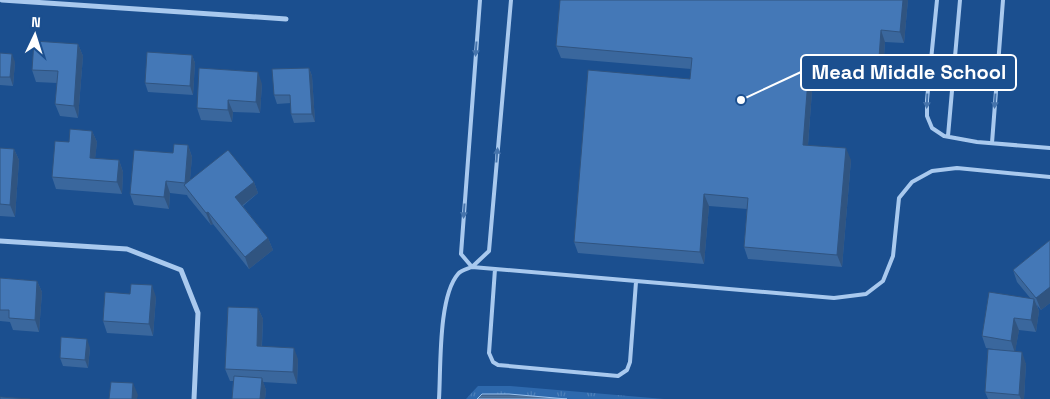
<svg xmlns="http://www.w3.org/2000/svg" width="1050" height="399" font-family="'Space Grotesk',sans-serif">
<style>
.grass{fill:url(#grass-tufts)}
.water{fill:url(#water-rules);stroke:#9cc4f0}
.lines{fill:none;stroke-linecap:round;stroke-linejoin:round}
.service{stroke:#a9c9ee;stroke-width:4}
.minor{stroke:#a9c9ee;stroke-width:5}
.wall{fill:#3a679d}
.shaded-wall{fill:#305480}
.building{fill:#4478b7;stroke:#305480}
.oneway{fill:#4674ac}
.leader{fill:none;stroke:#fff;stroke-width:2}
.callout-dot{fill:#fff;stroke:#1b4f8f;stroke-width:2}
.callout{fill:#1b4f8f;stroke:#fff;stroke-width:2}
.callout-label{font-size:20px;text-anchor:middle;font-weight:bold;fill:#fff}
</style>
<defs>
<pattern id="grass-tufts" width="24" height="20" patternUnits="userSpaceOnUse" patternTransform="scale(1.25)"><rect width="24" height="20" fill="#2e69ad"/><path d="M3 7l-1-3M5 7V3M7 7l1-3M15 17l-1-3M17 17v-4M19 17l1-3" fill="none" stroke="#4d80b9"/></pattern>
<pattern id="water-rules" width="6" height="5" patternUnits="userSpaceOnUse" patternTransform="scale(1.25)"><rect width="6" height="5" fill="#3c6290"/><path d="M0 2.5h6" fill="none" stroke="#597aa1"/></pattern>
</defs>
<rect width="100%" height="100%" fill="#1b4f8f"/>
<path class="grass" d="M478,386H510L664,399H466Z"/>
<path class="water" d="M482,394H509L567,399H477Z"/>
<g class="lines">
<path class="service" d="M480,0L461,254L472,267L489,251L511,0
M937,0L927,100V116L932,128L944,136L977,142L1050,148
M948,136L960,0
M992,143L1003,0
M495,269L489,353L493,362L498,365L618,376L627,370L630,362L636,282
M439,399C441,368 438,297 458,274C461,270 467,269 472,267L834,298L866,294L883,281L893,256L899,198L912,182L932,171L957,168L1050,177"/>
<path class="minor" d="M2,0L286,19
M0,241L127,249L181,270L198,313L194,399"/>
</g>
<path class="wall" d="M908,0L904,43L885,42L882,84L813,78L808,145L851,160L842,267L748,259L744,247L747,209L709,206L704,264L578,253L574,242L690,79L691,69L561,58L556,46Z
M78,44L83,56L78,118L60,116L55,104L57,83L36,82L32,70Z
M0,53L15,62L13,86L0,85Z
M192,55L195,63L193,95L148,92L145,83Z
M309,68L312,76L315,122L294,123L291,114V103L277,104L274,95Z
M262,84L260,113L233,112L232,122L201,120L197,108Z
M92,131L97,142L95,158L119,160L123,172L122,194L56,189L52,177L69,142Z
M188,145L192,157L190,179L254,182L258,193L243,206L268,238L273,250L249,269L213,224L211,225L188,197L187,195L170,193L169,209L134,205L130,194Z
M0,148L14,149L19,160L15,217L0,216Z
M1050,240V303L1041,310L1037,305L1039,311L1036,332L1019,330L1015,351L1026,364L1024,399H988L985,392L1000,350L986,348L982,336L1031,299L1017,282L1013,270Z
M0,278L37,281L42,292L39,332L13,330L10,322L0,321Z
M130,294L156,297L153,336L107,333L103,321Z
M258,308L263,319L262,346L298,359L297,384L263,382L266,390L265,399H232L233,381H230L225,369Z
M90,348L88,368L63,366L60,358Z"/>
<path class="shaded-wall" d="M903,0H908L904,43L900,32Z
M881,30L885,42L882,84L878,72Z
M78,44L83,56L78,118L74,106Z
M12,54L15,62L13,86L10,77Z
M192,55L195,63L193,95L190,86Z
M809,66L813,78L807,157L803,145Z
M309,68L312,76L315,122L312,114Z
M258,72L262,84L260,113L256,102Z
M228,100L233,112L232,122L228,110Z
M92,131L97,142L94,170L90,158Z
M188,145L192,157L189,192L187,189L185,183Z
M846,148L851,160L842,267L837,255Z
M14,149L19,160L15,217L10,205Z
M119,160L123,172L122,194L117,182Z
M166,181L170,193L169,209L164,197Z
M254,182L258,193L239,208L235,197Z
M704,194L709,206L704,264L700,252Z
M208,212L213,224L211,225L206,213Z
M268,238L273,250L249,269L245,257Z
M37,281L42,292L39,332L35,320Z
M152,285L156,297L153,336L149,324Z
M1050,287V303L1041,310L1036,298Z
M1034,299L1039,311L1036,332L1031,320Z
M258,308L263,319L261,358L257,346Z
M1014,318L1019,330L1015,353L1011,341Z
M87,339L90,348L88,368L85,360Z
M294,348L298,359L297,384L293,372Z
M1022,352L1026,364L1024,399H1021L1019,395Z
M262,378L266,390L265,399H260Z
M133,383L138,395L137,399H132Z"/>
<path class="building" d="M560,0H903L900,32L881,30L878,72L809,66L803,145L846,148L837,255L744,247L748,198L704,194L700,252L574,242L588,70L690,79L692,58L556,46Z
M34,41L78,44L74,106L55,104L58,71L32,70Z
M147,52L192,55L190,86L145,83Z
M0,53L12,54L10,77H0Z
M199,68L258,72L256,102L228,100V110L197,108Z
M309,68L312,114H291L290,95H274L272,69Z
M70,129L92,131L90,158L119,160L117,182L52,177L55,141L69,142Z
M174,144L188,145L185,183L166,181L164,197L130,194L134,150L173,153Z
M0,148L14,149L10,205L0,204Z
M228,150L254,182L235,197L268,238L245,257L208,212L206,213L184,185Z
M1050,240V287L1036,298L1013,270Z
M0,278L37,281L35,320L9,318V310H0Z
M131,284L152,285L149,324L103,321L105,292L130,294Z
M989,292L1034,299L1031,320L1014,318L1011,341L982,336Z
M228,307L258,308L257,346L294,348L293,372L225,369Z
M61,337L87,339L85,360L60,358Z
M988,349L1022,352L1019,395L985,392Z
M234,376L262,378L260,399H232Z
M111,382L133,383L132,399H109Z
M0,397L30,399H0Z"/>
<defs><path id="oneway-solid" d="M-6-.8H1V-3.2L6.5 0L1 3.2V.8H-6Z" transform="scale(1.25)"/></defs>
<g class="oneway">
<use href="#oneway-solid" transform="translate(476 49) rotate(94)"/>
<use href="#oneway-solid" transform="translate(927 101) rotate(93)"/>
<use href="#oneway-solid" transform="translate(995 101) rotate(94)"/>
<use href="#oneway-solid" transform="translate(497 155) rotate(-85)"/>
<use href="#oneway-solid" transform="translate(464 211) rotate(94)"/>
</g>
<path class="leader" d="M741 100L801 72"/>
<circle class="callout-dot" cx="741" cy="100" r="5"/>
<rect class="callout" x="801" y="55" width="215" height="35" rx="5"/>
<g class="callout-label">
<text x="909" y="79">Mead Middle School</text>
</g>
<g transform="translate(35 35) rotate(4)" stroke="#1b4f8f" stroke-width="4" paint-order="stroke">
<path d="M0-4L9 19L0 12L-9 19Z" fill="#ffffff"/>
<text y="-8" font-size="14" font-weight="bold" text-anchor="middle" fill="#ffffff">N</text>
</g>
</svg>
